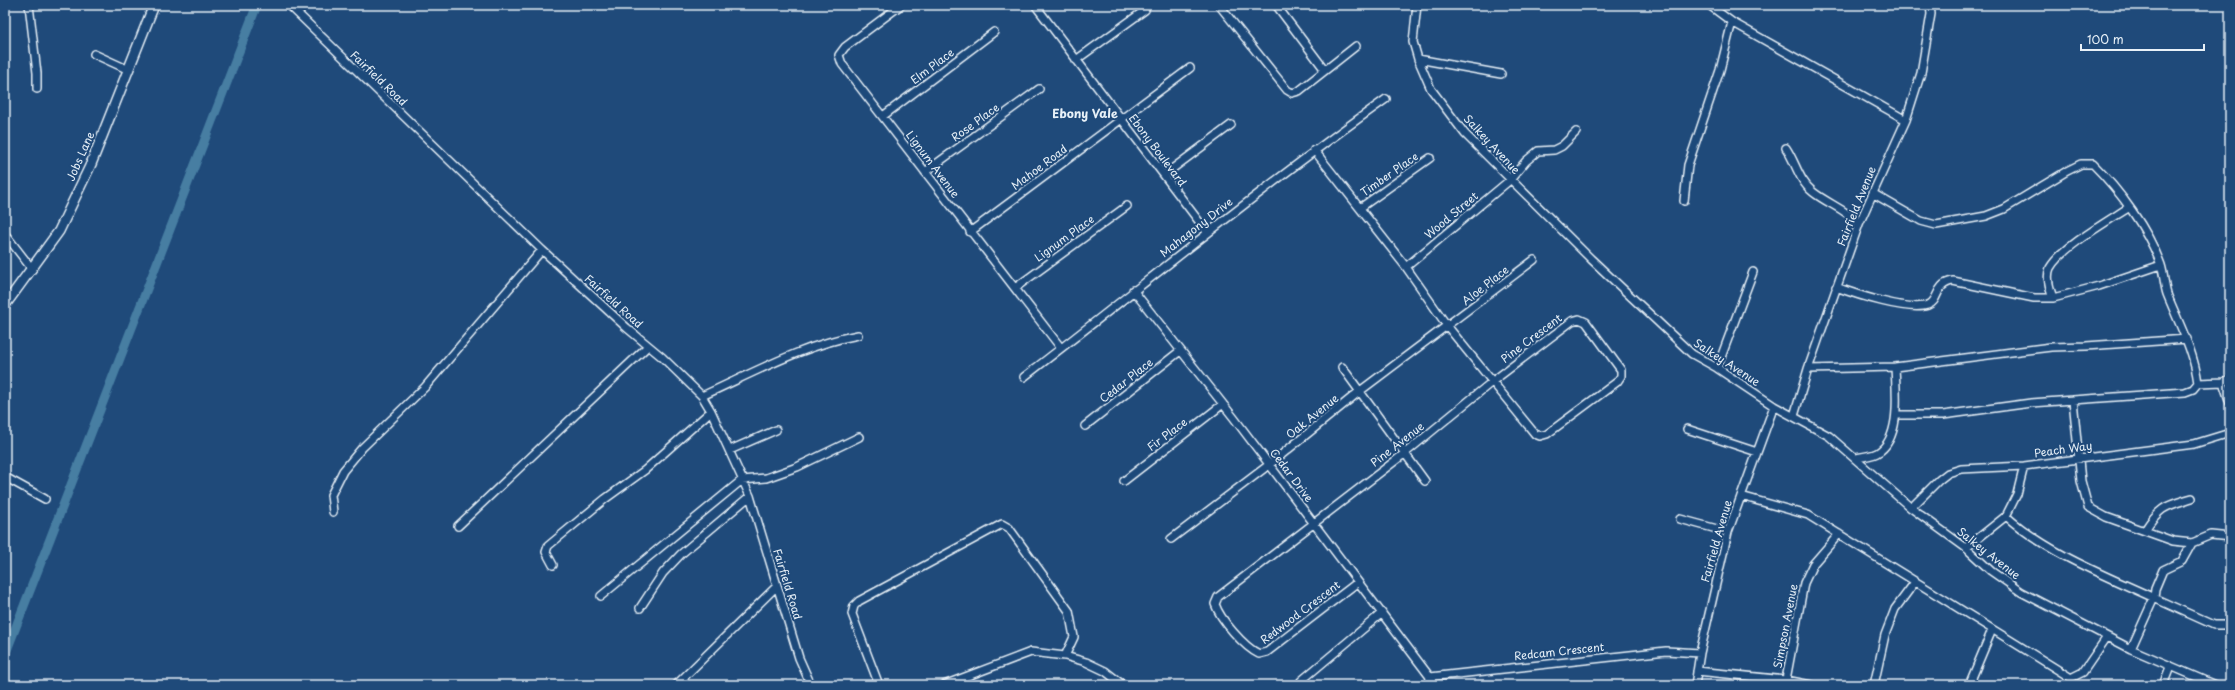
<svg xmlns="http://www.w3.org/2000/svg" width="2235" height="690" font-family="'Playpen Sans',sans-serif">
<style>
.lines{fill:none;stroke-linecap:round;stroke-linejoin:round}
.canal{stroke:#477ea2;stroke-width:9}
.minor-casing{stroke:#e8f1f8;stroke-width:10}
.tertiary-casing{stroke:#e8f1f8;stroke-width:12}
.minor{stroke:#1f4a7a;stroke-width:7}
.tertiary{stroke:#1f4a7a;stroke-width:9}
.labels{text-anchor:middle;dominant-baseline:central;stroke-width:4;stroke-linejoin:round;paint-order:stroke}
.street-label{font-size:11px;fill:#e8f1f8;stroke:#1f4a7a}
.neighbourhood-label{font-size:12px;font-weight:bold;fill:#e8f1f8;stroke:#1f4a7a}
</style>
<rect width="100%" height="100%" fill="#1f4a7a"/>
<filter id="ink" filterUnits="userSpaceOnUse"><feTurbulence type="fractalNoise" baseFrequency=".025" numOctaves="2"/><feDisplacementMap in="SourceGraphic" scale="8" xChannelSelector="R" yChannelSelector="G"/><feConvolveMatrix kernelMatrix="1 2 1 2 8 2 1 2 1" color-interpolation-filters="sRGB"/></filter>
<g filter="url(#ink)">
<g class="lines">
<path class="canal" d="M5,655L257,5"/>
<g class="minor-casing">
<path id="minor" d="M29,5L37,73V89
M289,5L542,250L627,328L662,357L702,396L711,411L750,496L799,658L811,685
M901,5L845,47L839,55L842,64L1061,348
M1035,5L1207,232
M1219,5L1287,90L1292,93L1299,91L1356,46
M1276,5L1325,70
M1417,5L1413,42L1418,59L1431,89L1465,134L1591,259L1692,354L1717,368L1774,406L1829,436L1911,508L1966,548L1991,571L2021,592L2131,649L2215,685
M1709,5L1732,22L1906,120
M94,54L129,70
M1418,59L1501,74
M1076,60L1145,10
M883,116L994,32
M1786,148C1796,163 1799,181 1813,192C1828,204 1846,209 1859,224
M1314,150L1406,267L1448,327L1535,434L1540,436L1547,434L1617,382L1621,376V370L1586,322L1579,319L1572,321L1493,381L1404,454L1218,597L1215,604C1220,619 1244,647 1259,654L1267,652L1358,582
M925,172L1039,89
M1164,175L1231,125
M1874,194L1921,221L1936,225L1986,216L2004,209L2067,171L2081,164H2093C2120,191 2148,229 2161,265C2164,274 2164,285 2167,294C2179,324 2194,351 2198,383L2193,389L2185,392L2031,403L1943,415H1897
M1684,201L1688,165L1720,70L1732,22
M1360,208L1430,158
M970,232L1190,68
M5,234L32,269
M1406,267L1510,180L1526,161L1538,151L1554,150L1562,146L1576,132
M1836,287C1855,294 1909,312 1928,305C1940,301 1934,284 1953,281L2034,298H2053L2099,286L2161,265
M1015,288L1127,206
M1133,290L1234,418L1430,677
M2053,298C2050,289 2046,277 2050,268C2061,248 2108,221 2128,208
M1342,367L1425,481
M1717,368L1753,272
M1808,369L1895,367L2051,347L2086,346L2187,339
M1024,377C1145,284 1262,187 1386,99
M2223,382L2230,403
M2198,383L2223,382L2230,379
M702,396C753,373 803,345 858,335
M2073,400L2081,481L2088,507L2106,517L2173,541L2192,543L2211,535L2230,537
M1794,416L1808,369L1859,224L1906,120L1921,73L1931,14L1930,5
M1085,426L1180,351
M1687,429L1757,452
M730,450L776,430
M1855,458C1862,457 1871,456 1877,453C1902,439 1896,391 1895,367
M5,477L45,499
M1124,481L1223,404
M1741,496L1808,515L2071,678L2083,672L2107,637
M1911,508L1939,480L1948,473L1961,469L2024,466L2194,444L2230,433
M333,512L331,495L343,471L362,448L425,387L542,250
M2006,516C2047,553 2104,575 2154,598L2155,589L2163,570L2182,561L2192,543
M1680,519L1728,532
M458,526L648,346
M2145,530C2160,506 2166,506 2192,498
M1171,539L1270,464L1360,391L1534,260
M1966,548L2006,516L2017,494L2024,466
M553,565L546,552L548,546L605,499L645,470L711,411
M601,596L742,480L766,478L797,467L859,437
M640,608L663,573L681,554L750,496
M2131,649L2154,598L2214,625H2230
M1697,671L1786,680L1811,685
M1430,677L1666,651L1700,653
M1301,681L1382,613
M676,685L777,586
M879,685L852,614L854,606L859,601L1002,524L1009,528L1069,611L1074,637L1065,656
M944,685L1031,652L1065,656L1086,662L1105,671L1123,685
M1429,685L1430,677
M1695,685L1700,653L1728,532L1774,406
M1785,685L1804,583L1813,564L1839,534
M1874,685L1885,635L1895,609L1915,582
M1969,685L1992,630
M2163,685L2170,667"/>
</g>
<g class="tertiary-casing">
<path id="tertiary" d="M5,305L59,231L91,164L154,5"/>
</g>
<use href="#minor" class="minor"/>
<use href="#tertiary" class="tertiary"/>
</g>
</g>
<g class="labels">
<g class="street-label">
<text transform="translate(932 66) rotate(-37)">Elm Place</text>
<text transform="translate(379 78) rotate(44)">Fairfield Road</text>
<text transform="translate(975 122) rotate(-36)">Rose Place</text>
<text transform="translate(1492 144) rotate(47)">Salkey Avenue</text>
<text transform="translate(1158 150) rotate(53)">Ebony Boulevard</text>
<text transform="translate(80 156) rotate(-66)">Jobs Lane</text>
<text transform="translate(933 164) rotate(53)">Lignum Avenue</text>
<text transform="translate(1039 167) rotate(-37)">Mahoe Road</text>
<text transform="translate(1389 174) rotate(-35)">Timber Place</text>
<text transform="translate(1856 206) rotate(-68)">Fairfield Avenue</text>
<text transform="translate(1451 215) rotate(-40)">Wood Street</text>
<text transform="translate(1196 227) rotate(-38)">Mahagony Drive</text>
<text transform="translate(1064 238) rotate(-36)">Lignum Place</text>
<text transform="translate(1485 285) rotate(-38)">Aloe Place</text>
<text transform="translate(614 301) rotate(42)">Fairfield Road</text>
<text transform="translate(1531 338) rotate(-37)">Pine Crescent</text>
<text transform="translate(1727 362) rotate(33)">Salkey Avenue</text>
<text transform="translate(1126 380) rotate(-38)">Cedar Place</text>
<text transform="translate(1312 416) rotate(-39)">Oak Avenue</text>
<text transform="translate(1167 434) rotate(-37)">Fir Place</text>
<text transform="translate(1397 444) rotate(-38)">Pine Avenue</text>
<text transform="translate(2063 449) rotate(-8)">Peach Way</text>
<text transform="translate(1292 475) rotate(53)">Cedar Drive</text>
<text transform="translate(1716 541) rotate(-74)">Fairfield Avenue</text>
<text transform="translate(1989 553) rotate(38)">Salkey Avenue</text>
<text transform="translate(788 584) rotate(73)">Fairfield Road</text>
<text transform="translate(1300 612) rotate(-37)">Redwood Crescent</text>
<text transform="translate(1785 626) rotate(-79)">Simpson Avenue</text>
<text transform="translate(1559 651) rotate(-6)">Redcam Crescent</text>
</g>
<g class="neighbourhood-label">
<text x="1085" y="113">Ebony Vale</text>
</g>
</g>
<rect width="2235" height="690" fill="none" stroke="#1f4a7a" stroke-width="20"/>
<rect x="10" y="10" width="2215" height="670" fill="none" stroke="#e8f1f8" stroke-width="1.5" filter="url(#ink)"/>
<path d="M2081 44v6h123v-6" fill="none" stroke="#e8f1f8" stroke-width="2"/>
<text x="2087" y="44" font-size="12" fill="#e8f1f8" stroke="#1f4a7a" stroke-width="3" paint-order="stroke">100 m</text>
</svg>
